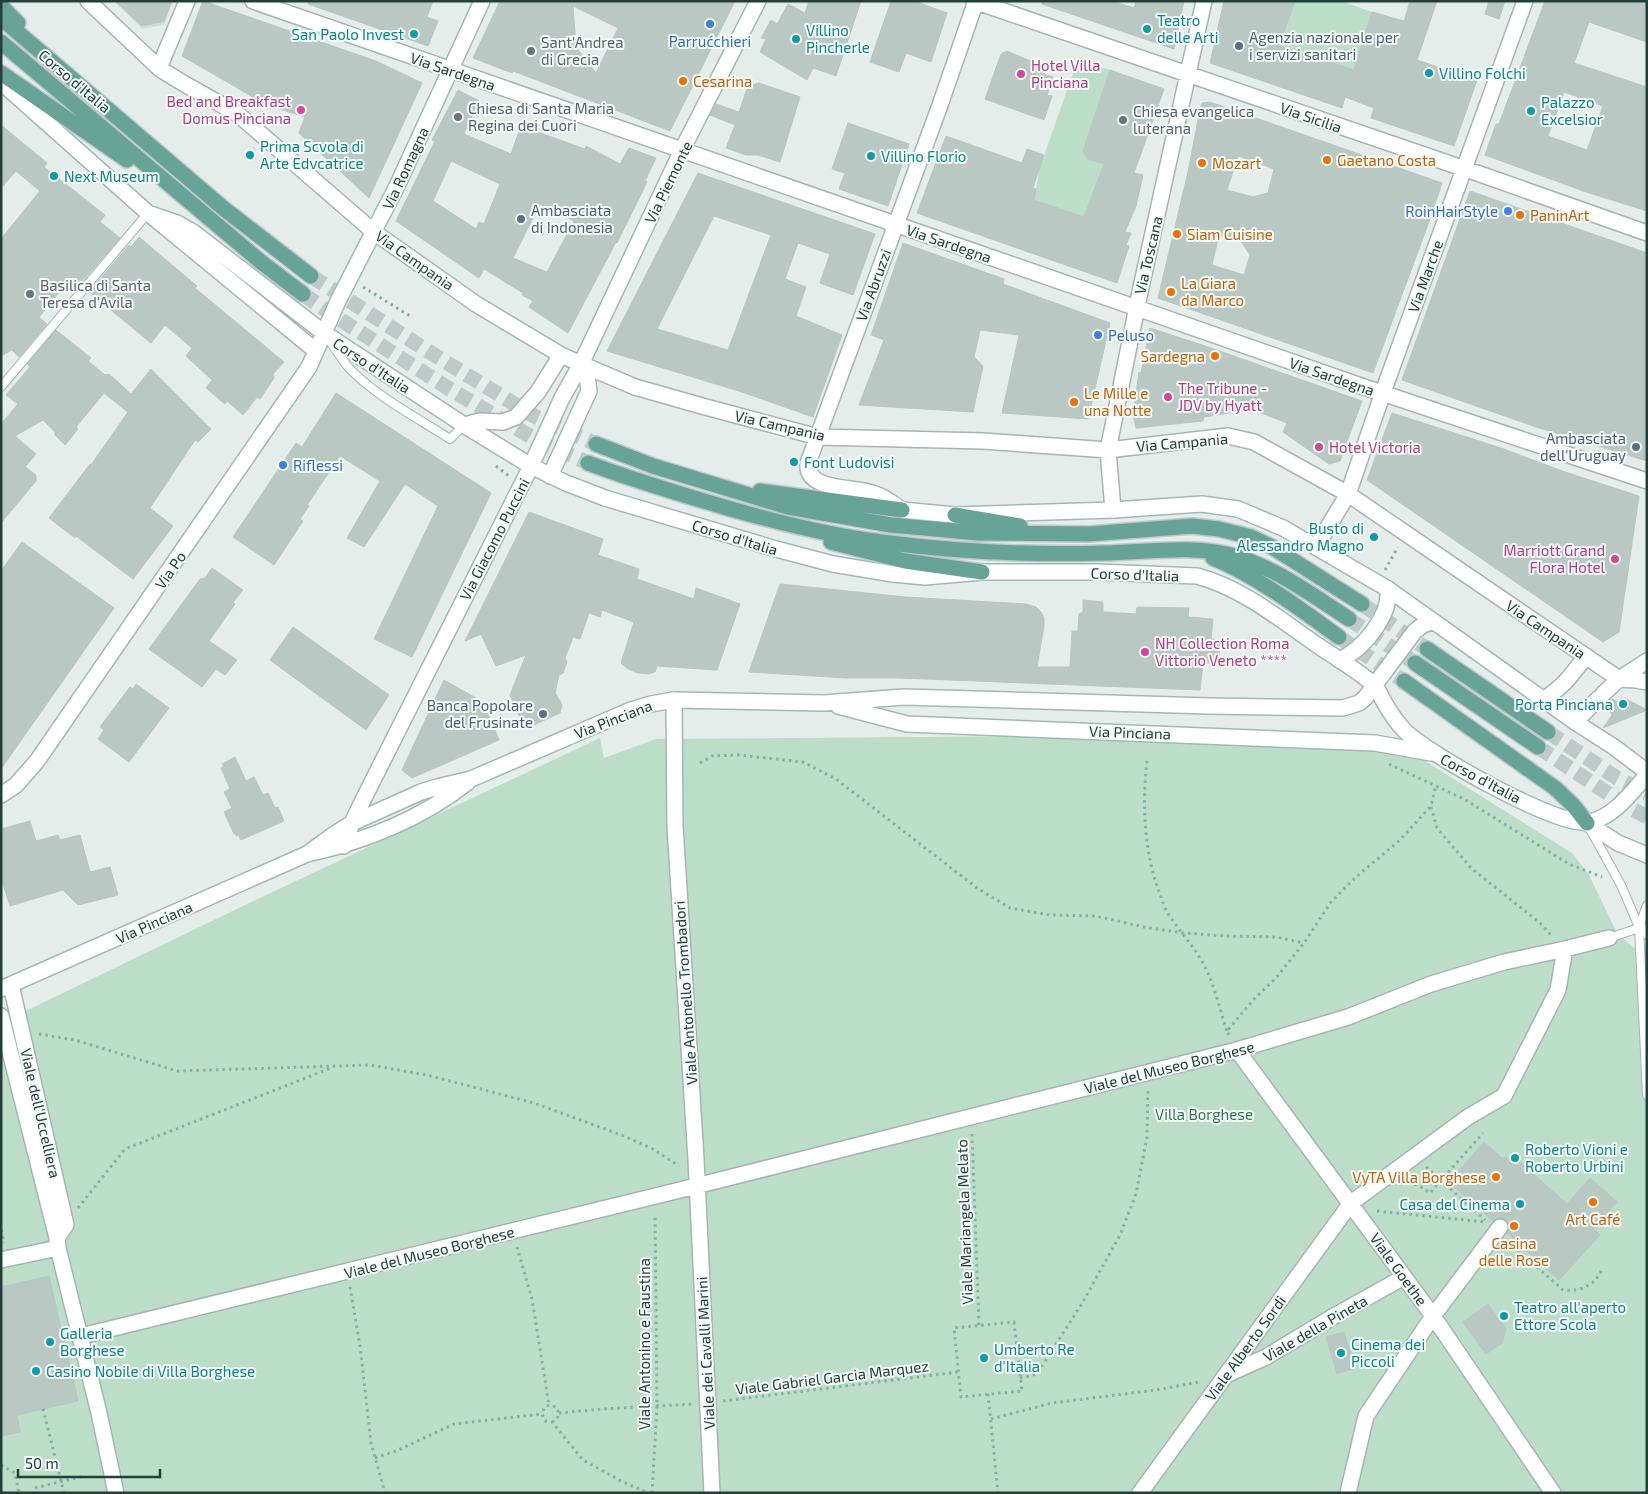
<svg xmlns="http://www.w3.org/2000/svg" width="1648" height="1494" font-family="'Exo 2',sans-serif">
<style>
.built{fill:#d2ddd9}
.green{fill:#bcdec8}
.building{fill:#b9c8c3;stroke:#b6c7c1;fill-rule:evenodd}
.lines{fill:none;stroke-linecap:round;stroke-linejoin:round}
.primary-tunnel{stroke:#bdcac7;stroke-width:15;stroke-dasharray:15 8;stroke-linecap:butt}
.lane-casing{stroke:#a6b5b2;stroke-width:10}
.street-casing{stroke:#a6b5b2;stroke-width:18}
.secondary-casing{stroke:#a2b9b3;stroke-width:18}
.primary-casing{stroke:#c1c9c8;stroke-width:18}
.path{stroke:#84b1a6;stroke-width:3;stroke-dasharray:2.5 4;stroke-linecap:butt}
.lane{stroke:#fff;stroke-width:8}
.street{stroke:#fff;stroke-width:15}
.secondary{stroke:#fff;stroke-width:15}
.primary{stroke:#68a398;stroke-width:15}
.shop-dot{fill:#3f7fe0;stroke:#f4faf7;stroke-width:2}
.culture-dot{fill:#0f9aa8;stroke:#f4faf7;stroke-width:2}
.service-dot{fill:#5c6f8a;stroke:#f4faf7;stroke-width:2}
.worship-dot{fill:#6b7280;stroke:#f4faf7;stroke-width:2}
.hotel-dot{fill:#d1479c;stroke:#f4faf7;stroke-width:2}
.food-dot{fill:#e8710a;stroke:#f4faf7;stroke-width:2}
.labels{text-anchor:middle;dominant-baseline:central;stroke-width:4;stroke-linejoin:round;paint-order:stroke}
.culture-label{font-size:15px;fill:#0d838f;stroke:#f4faf7;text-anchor:start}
.service-label{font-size:15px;fill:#4e5e75;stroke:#f4faf7;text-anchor:start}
.shop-label{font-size:15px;fill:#366cbe;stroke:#f4faf7;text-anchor:start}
.worship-label{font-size:15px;fill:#5b616d;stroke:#f4faf7;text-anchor:start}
.hotel-label{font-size:15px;fill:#b23c85;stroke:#f4faf7;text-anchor:start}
.street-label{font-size:15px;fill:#233f3a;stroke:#f4faf7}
.food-label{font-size:15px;fill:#c56008;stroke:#f4faf7;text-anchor:start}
.park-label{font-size:15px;fill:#2c774e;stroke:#f4faf7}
</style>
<rect width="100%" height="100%" fill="#e4edea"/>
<path class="built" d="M114,1H173L164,25L142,29Z"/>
<path class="green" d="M1268,1H1341L1372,12L1354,70L1265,42L1269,29L1284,33L1292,8Z
M1078,59L1110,70L1083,151L1087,159L1104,164L1084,217L1034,200L1040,167Z
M1204,735L1414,754L1572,853L1589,875L1617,933L1634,948H1647V1493H1V1023L247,904L600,738L604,758L656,739Z"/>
<path class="building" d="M115,1H172L164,21L142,26Z
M203,1L376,61L422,83L369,198L299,133L305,117L267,105L182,56Z
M308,1H433L427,17L438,21L428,46L308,4Z
M500,1H735L670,131L513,71L512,73L473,58ZM573,6L618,28L596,73L576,47Z
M809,1H861L836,76L813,68L807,80L760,52L766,39L761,38L771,20L777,24L788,4L805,13Z
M891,1H914L947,13L931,62L906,53L899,72L870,62Z
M1042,1H1112L1134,8L1136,1H1184L1174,49L1042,4Z
M1224,1H1295L1279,46L1354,70L1372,12L1404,21L1410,1H1437L1417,60L1477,80L1454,146L1371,118L1374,108L1345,97L1342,108L1210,63Z
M1489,1H1505L1499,19L1485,14Z
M1545,1H1647V42L1589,22L1574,63L1647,87V211L1586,192L1485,155L1496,124H1499ZM1564,92L1603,106L1587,150L1548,136Z
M1007,51L1047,68L1044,74L1053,77L1047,95L1052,96L1044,120L985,99L1001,54Z
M1110,70L1164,89L1134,173L1143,175L1136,206L1125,232L1131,233L1126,245L1129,246L1117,283L917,213L946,136L1022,163L1027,149L1044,155L1033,188L1036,189L1034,200L1084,217L1104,164L1087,159L1083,151Z
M759,83L800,97L780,162L758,155H746L726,148L735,125L710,115L716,104L739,112L748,86Z
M458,90L479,101L464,134L511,154L521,126L585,149L586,146L620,164L629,148L656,158L645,181L647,182L617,243L616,242L568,333L529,307L533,301L522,295L523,293L484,269L479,278L396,221L435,141L432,140ZM451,161L500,184L484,224L479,222L476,229L433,201ZM540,204L574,221L547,272L513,258Z
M1210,102L1442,183L1430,219L1373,373L1158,298L1188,172L1200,110L1202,103ZM1238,156L1274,169L1268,193L1253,197L1227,190ZM1219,235L1241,241L1250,255L1244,275L1212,265Z
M848,123L909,144L888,206L839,189L845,173L832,169Z
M1,125L47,163L44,167L105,215L100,222L120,238L80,284L72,277L39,317L47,324L19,357L12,350L1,356V239L40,191L16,171L1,188Z
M698,173L875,234L853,295L820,283L830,254L798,243L785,279L806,287L796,316L842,335L813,417L742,392L607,351ZM714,216L771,235L728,350L657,329Z
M1470,191L1647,253V461L1536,427L1402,380Z
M139,237L197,286L195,288L284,362L273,374L274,378L260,399L257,397L243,415L227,401L225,404L206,388L212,380L186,356L192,348L165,325L151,343L89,292L129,245L131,247Z
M903,243L1004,279L1003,284L1110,323L1088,419L1002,413L1019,335L980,330L974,357L983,366L973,412L859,405L884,340L871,335Z
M1150,328L1208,347L1362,401L1340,461L1329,464L1283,432L1287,423L1238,404L1236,412L1204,417L1203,421L1136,428L1133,415L1139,372L1141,373Z
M56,330L91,358L88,361L105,375L109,374L131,394L151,369L211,429L198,442L195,440L150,508L173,526L133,579L76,536L75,538L49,518L90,464L91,465L128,412L104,393L76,427L78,429L65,445L55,435V432L43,420L15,436L36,454L25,467L36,475V481L1,523V424L18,404L6,395L30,367L27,364Z
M336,393L491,493L412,657L374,639L438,506L405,484L364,547L347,538L380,481L340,456L307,505L309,506L300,519L303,521L274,565L233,537L296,443L302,447Z
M1392,413L1501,448L1565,472L1639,496L1619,632L1603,642L1367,480Z
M529,512L603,539L598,555L639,569L637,579L694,599L696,588L740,604L717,670L657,666L655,672L649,674L638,673L628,669L621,663L634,622L602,610L600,617L589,613L580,639L573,637L565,658L567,662L563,673L559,675L555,693L560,701L562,706L560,713L525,729L510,695L526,655L496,666L481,634L465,641Z
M22,542L114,608L1,769V571Z
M212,568L243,590L233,602L235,604L209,641L237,660L225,675L216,669L202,687L149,649L200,579L205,578Z
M780,584L905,597L1026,604L1036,607L1041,612L1044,618V626L1037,667H1070L1072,631H1078L1079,614L1083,612V600L1103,602V612L1136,614L1137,607L1189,608L1188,617L1213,619L1211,639L1220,640L1219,663H1203L1200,690L900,678H847L749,672Z
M293,627L389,695L366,730L270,660Z
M444,680L476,698L486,709L499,740L412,778L402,770Z
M136,684L169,708L129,762L98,739L104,730L100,727L130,687L133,689Z
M1624,698L1647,710L1603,728L1612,715L1606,704L1607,702L1612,699L1620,703Z
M235,757L246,781L254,777L263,795L268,793L275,808L278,807L284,821L241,840L238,835L236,836L235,833L234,834L224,812L232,808L224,792L230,789L221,768L224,766L222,764Z
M30,821L36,841L58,835L60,840L80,835L90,872L110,867L118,895L78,905L63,890L10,906L1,877V829Z
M1484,1142L1502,1158L1506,1157L1516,1166L1520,1162L1567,1204L1590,1178L1617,1202L1593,1228L1600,1235L1559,1280L1507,1233L1509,1228L1506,1220L1501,1218L1493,1221L1449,1182Z
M49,1276L78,1401L17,1415L20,1432L1,1436V1287Z
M1488,1304L1506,1329L1502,1343L1486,1354L1463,1322Z
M1344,1332L1355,1368L1337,1374L1326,1337Z"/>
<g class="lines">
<path class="primary-tunnel" d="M311,276L431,353L534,416L596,444
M303,294L333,315L448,388L533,438L588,463
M1362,604L1427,649
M1349,619L1415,663
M1339,637L1404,681
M1548,732L1617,778L1647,793
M1538,747L1630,808L1647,817"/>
<g class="lane-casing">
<path id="lane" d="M331,343C337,351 342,360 349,368C377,397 416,417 450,439L464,425
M1,387L148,213
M1590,829L1621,885L1639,927L1647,935
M1647,905L1639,927L1647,1095
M1609,938L1642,927"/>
</g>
<g class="street-casing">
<path id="street" d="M88,1L159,68C185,86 214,99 240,116L374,232
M253,1L1367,388L1647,481
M974,1L1477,173L1647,233
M159,68L187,1
M581,364L635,387L702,406L818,437L983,441L1108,450L1228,436L1254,442L1348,494L1619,679L1636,680L1647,682
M464,425L480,421L503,422L516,417L538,392L561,355
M902,510C894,504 885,497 875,494C856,486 805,492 808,463L939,108L976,1
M1113,510L1108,450L1140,292L1204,1
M1316,547L1348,494L1387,381L1525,1
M1339,660C1363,650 1391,615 1388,589
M674,700L675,826L696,1159L712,1493
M1543,700C1564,686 1571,676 1586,656
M1575,722L1614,747L1647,772
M11,985L66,1225L57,1238L58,1248L99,1413L116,1493
M1,1016L57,1238
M1237,1050L1433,1316L1553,1493
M1,1260L58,1248
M81,1336L672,1192L1237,1050L1348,1017L1431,984L1504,962L1565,949L1609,938
M1226,1375L1266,1357L1336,1315L1404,1277
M1140,1493L1351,1203L1468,1117L1504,1096L1558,990L1565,949
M1348,1493L1366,1416L1433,1316L1500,1227"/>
</g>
<g class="secondary-casing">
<path id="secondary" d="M1,82L148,213L316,351
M148,213L177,223L193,232L324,333L464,425L531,466L566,483L605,498L776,549L833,564L893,574L925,577L982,572H1098L1197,576C1243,588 1282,621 1320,647C1338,659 1357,670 1373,684C1378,688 1380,695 1383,700C1389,711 1396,722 1405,731C1428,754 1559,828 1589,822C1613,818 1632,792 1647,775
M374,232L476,304L561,355L581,364
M550,476L589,391L587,376L581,364
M902,510L955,515L1113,510L1202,504L1238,509L1283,528L1388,589L1575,722L1599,698
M1603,694L1619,679L1647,661
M838,706L907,724L1375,743L1431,753
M1,795L16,785L37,761L309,367L338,301L397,186L482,1
M1587,823L1618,843L1647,855
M344,846L352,823L362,802L531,466L562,398L581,364L682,150L758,1
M307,854L333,835L352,823L421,792L437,787L471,779L631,710L651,704L674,700L824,703L904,697L1209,706L1343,708L1359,703L1365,698L1415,631L1423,625L1432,622
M1,989L307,854C364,842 423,818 468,782"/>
</g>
<g class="primary-casing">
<path id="primary" d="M1,6L18,23
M1,18L223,208L311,276
M1,42L261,262L303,294
M1,73L127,160
M596,444L653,466L788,507L891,525L979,533L1089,534L1192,526L1219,529L1251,537L1272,547L1362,604
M588,463C635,481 683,495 731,509C783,524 836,537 890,543C961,552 1033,555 1104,553C1148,552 1195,544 1238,557C1279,570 1314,596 1349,619
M760,491L902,510
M955,515L1020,526
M831,542L905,561L982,572
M1213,558C1257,576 1300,609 1339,637
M1427,649L1548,732
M1415,663L1538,747
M1404,681L1555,788L1573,805L1587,823"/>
</g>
<path class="path" d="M245,158L254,148
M363,287L410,316
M496,466L509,476
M1385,570L1398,547
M1147,761C1142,805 1144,853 1160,894C1162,900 1164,907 1167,912C1179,931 1196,948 1206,969C1215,987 1220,1011 1227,1031
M700,763L712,756L738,755L803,762L836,779L977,888L1010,908L1050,915L1096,916L1144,927L1183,933L1225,936L1276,937L1304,943
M1389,764L1464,799L1569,864L1602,877
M1431,807L1437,828L1471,868L1540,923L1551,935
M39,1034L75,1040L177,1071L370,1065L427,1075L534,1103L624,1136L653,1149L679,1166
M1229,1035L1227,1031L1255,998L1276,978L1304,943L1331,902L1357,876L1399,841L1431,806L1436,785
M972,1134L979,1326
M1426,1167L1485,1220
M1408,1183L1418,1185L1430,1193L1483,1133
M78,1208L125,1149L331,1068
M1377,1211L1485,1222
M1,1230L4,1243
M1508,1241L1563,1290C1580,1292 1596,1285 1602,1269
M517,1247L532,1299L549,1405
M350,1287L360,1346L371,1443L385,1493
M1014,1322L1022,1391L961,1397L954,1328Z
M1020,1378L1037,1374L1084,1300L1120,1235L1136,1194L1147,1137L1148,1089
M988,1394L998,1493
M723,1401L958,1372
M43,1409L64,1493
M559,1413L603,1409L692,1404
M991,1419L1052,1403L1156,1390L1199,1382
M552,1422L557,1419L559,1413L556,1407L549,1405L544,1408L542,1414L545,1421L552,1422L583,1460L621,1481L648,1493
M375,1458L396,1451L454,1424L542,1414
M1,1465L15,1473L19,1493
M35,1488L84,1476
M652,1493L657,1406L655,1214"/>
<use href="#lane" class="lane"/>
<use href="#street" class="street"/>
<use href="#secondary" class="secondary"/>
<use href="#primary" class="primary"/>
</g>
<g class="shop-dot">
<circle cx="710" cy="24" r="5"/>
<circle cx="1508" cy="211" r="5"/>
<circle cx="1098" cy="335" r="5"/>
<circle cx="283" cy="465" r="5"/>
</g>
<g class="culture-dot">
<circle cx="1147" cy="29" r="5"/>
<circle cx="414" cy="34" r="5"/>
<circle cx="796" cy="39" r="5"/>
<circle cx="1429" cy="73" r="5"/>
<circle cx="1531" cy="111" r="5"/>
<circle cx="250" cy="155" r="5"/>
<circle cx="871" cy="156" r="5"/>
<circle cx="54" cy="176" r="5"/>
<circle cx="794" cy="462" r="5"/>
<circle cx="1374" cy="537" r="5"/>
<circle cx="1623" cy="704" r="5"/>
<circle cx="1515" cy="1158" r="5"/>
<circle cx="1520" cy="1204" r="5"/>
<circle cx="1504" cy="1316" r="5"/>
<circle cx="50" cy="1342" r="5"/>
<circle cx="1341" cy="1353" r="5"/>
<circle cx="984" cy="1358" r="5"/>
<circle cx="36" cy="1371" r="5"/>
</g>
<g class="service-dot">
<circle cx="1239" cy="46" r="5"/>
<circle cx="521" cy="219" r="5"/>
<circle cx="1636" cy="447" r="5"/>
<circle cx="543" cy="714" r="5"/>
</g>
<g class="worship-dot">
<circle cx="531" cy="51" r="5"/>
<circle cx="458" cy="117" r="5"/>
<circle cx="1123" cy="120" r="5"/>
<circle cx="30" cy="294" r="5"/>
</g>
<g class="hotel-dot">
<circle cx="1021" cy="74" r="5"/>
<circle cx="301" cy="110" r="5"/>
<circle cx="1168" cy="397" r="5"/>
<circle cx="1319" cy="447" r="5"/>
<circle cx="1615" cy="559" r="5"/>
<circle cx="1145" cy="652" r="5"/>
</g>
<g class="food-dot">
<circle cx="683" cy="81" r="5"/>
<circle cx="1327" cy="160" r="5"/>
<circle cx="1202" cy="163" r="5"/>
<circle cx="1520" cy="215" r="5"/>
<circle cx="1177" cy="234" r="5"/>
<circle cx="1171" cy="292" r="5"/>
<circle cx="1215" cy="356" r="5"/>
<circle cx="1074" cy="402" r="5"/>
<circle cx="1496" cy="1177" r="5"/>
<circle cx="1593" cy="1202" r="5"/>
<circle cx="1514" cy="1226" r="5"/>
</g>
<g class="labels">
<g class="culture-label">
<text x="1157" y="20">Teatro<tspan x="1157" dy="17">delle Arti</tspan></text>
<text x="806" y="30">Villino<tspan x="806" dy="17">Pincherle</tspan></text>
<text x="404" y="34" text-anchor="end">San Paolo Invest</text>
<text x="1439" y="73">Villino Folchi</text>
<text x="1541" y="102">Palazzo<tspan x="1541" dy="17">Excelsior</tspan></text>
<text x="260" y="146">Prima Scvola di<tspan x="260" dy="17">Arte Edvcatrice</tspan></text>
<text x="881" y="156">Villino Florio</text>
<text x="64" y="176">Next Museum</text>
<text x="804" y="462">Font Ludovisi</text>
<text x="1364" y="528" text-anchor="end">Busto di<tspan x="1364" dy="17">Alessandro Magno</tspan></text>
<text x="1613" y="704" text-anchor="end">Porta Pinciana</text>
<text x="1525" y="1149">Roberto Vioni e<tspan x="1525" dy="17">Roberto Urbini</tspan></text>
<text x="1510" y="1204" text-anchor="end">Casa del Cinema</text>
<text x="1514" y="1307">Teatro all'aperto<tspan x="1514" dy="17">Ettore Scola</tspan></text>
<text x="60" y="1333">Galleria<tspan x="60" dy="17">Borghese</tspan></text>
<text x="1351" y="1344">Cinema dei<tspan x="1351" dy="17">Piccoli</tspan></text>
<text x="994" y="1349">Umberto Re<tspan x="994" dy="17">d'Italia</tspan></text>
<text x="46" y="1371">Casino Nobile di Villa Borghese</text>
</g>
<g class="service-label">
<text x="1249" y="37">Agenzia nazionale per<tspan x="1249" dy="17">i servizi sanitari</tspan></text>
<text x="531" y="210">Ambasciata<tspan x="531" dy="17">di Indonesia</tspan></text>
<text x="1626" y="438" text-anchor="end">Ambasciata<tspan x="1626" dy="17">dell'Uruguay</tspan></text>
<text x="533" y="705" text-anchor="end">Banca Popolare<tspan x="533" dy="17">del Frusinate</tspan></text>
</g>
<g class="shop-label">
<text x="710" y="41" text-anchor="middle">Parrućchieri</text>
<text x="1498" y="211" text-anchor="end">RoinHairStyle</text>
<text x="1108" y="335">Peluso</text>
<text x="293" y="465">Riflessi</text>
</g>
<g class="worship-label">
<text x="541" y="42">Sant'Andrea<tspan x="541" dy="17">di Grecia</tspan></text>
<text x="468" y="108">Chiesa di Santa Maria<tspan x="468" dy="17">Regina dei Cuori</tspan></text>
<text x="1133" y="111">Chiesa evangelica<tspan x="1133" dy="17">luterana</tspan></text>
<text x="40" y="285">Basilica di Santa<tspan x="40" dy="17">Teresa d'Avila</tspan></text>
</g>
<g class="hotel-label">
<text x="1031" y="65">Hotel Villa<tspan x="1031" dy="17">Pinciana</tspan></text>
<text x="291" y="101" text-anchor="end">Bed and Breakfast<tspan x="291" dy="17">Domus Pinciana</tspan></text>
<text x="1178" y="388">The Tribune -<tspan x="1178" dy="17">JDV by Hyatt</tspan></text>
<text x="1329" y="447">Hotel Victoria</text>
<text x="1605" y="550" text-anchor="end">Marriott Grand<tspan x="1605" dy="17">Flora Hotel</tspan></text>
<text x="1155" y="643">NH Collection Roma<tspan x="1155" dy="17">Vittorio Veneto ****</tspan></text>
</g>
<g class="street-label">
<text transform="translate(453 71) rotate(19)">Via Sardegna</text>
<text transform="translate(75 81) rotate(40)">Corso d'Italia</text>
<text transform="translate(1311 117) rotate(19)">Via Sicilia</text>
<text transform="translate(405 168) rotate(-65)">Via Romagna</text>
<text transform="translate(668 182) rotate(-64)">Via Piemonte</text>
<text transform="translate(949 243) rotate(19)">Via Sardegna</text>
<text transform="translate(1148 255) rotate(-77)">Via Toscana</text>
<text transform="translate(415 260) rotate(35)">Via Campania</text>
<text transform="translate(1425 276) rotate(-70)">Via Marche</text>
<text transform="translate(873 285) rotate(-70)">Via Abruzzi</text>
<text transform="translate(372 365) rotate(33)">Corso d'Italia</text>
<text transform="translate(1332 376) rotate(19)">Via Sardegna</text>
<text transform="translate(780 425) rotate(13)">Via Campania</text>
<text transform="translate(1182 442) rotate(-5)">Via Campania</text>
<text transform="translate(735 537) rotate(17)">Corso d'Italia</text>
<text transform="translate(494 539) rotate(-63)">Via Giacomo Puccini</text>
<text transform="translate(170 570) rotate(-55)">Via Po</text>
<text transform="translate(1135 574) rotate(2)">Corso d'Italia</text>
<text transform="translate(1546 629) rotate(34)">Via Campania</text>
<text transform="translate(613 719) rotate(-21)">Via Pinciana</text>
<text transform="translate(1130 732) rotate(2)">Via Pinciana</text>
<text transform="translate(1481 778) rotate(28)">Corso d'Italia</text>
<text transform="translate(154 922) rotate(-24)">Via Pinciana</text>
<text transform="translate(685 993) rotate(-94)">Viale Antonello Trombadori</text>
<text transform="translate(1169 1067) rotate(-14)">Viale del Museo Borghese</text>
<text transform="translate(41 1113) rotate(77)">Viale dell'Uccelliera</text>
<text transform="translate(964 1222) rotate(-92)">Viale Mariangela Melato</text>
<text transform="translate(429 1252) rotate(-14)">Viale del Museo Borghese</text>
<text transform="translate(1399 1269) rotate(54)">Viale Goethe</text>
<text transform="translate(1315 1328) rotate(-30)">Viale della Pineta</text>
<text transform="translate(644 1344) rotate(-90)">Viale Antonino e Faustina</text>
<text transform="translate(1245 1348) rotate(-54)">Viale Alberto Sordi</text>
<text transform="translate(705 1353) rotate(-93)">Viale dei Cavalli Marini</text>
<text transform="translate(832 1377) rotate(-7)">Viale Gabriel Garcia Marquez</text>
</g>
<g class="food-label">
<text x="693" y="81">Cesarina</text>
<text x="1337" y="160">Gaetano Costa</text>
<text x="1212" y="163">Mozart</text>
<text x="1530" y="215">PaninArt</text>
<text x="1187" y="234">Siam Cuisine</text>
<text x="1181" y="283">La Giara<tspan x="1181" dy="17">da Marco</tspan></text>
<text x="1205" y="356" text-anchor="end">Sardegna</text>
<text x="1084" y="393">Le Mille e<tspan x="1084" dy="17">una Notte</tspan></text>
<text x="1486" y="1177" text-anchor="end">VyTA Villa Borghese</text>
<text x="1593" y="1219" text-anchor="middle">Art Café</text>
<text x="1514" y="1243" text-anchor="middle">Casina<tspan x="1514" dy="17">delle Rose</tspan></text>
</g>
<g class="park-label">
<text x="1204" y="1114">Villa Borghese</text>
</g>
</g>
<rect width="1648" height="1494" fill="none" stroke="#233f3a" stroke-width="5"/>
<path d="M18 1469v8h142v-8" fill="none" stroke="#233f3a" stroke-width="2.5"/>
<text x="25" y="1469" font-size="15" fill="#233f3a" stroke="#f4faf7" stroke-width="4" paint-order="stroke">50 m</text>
</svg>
